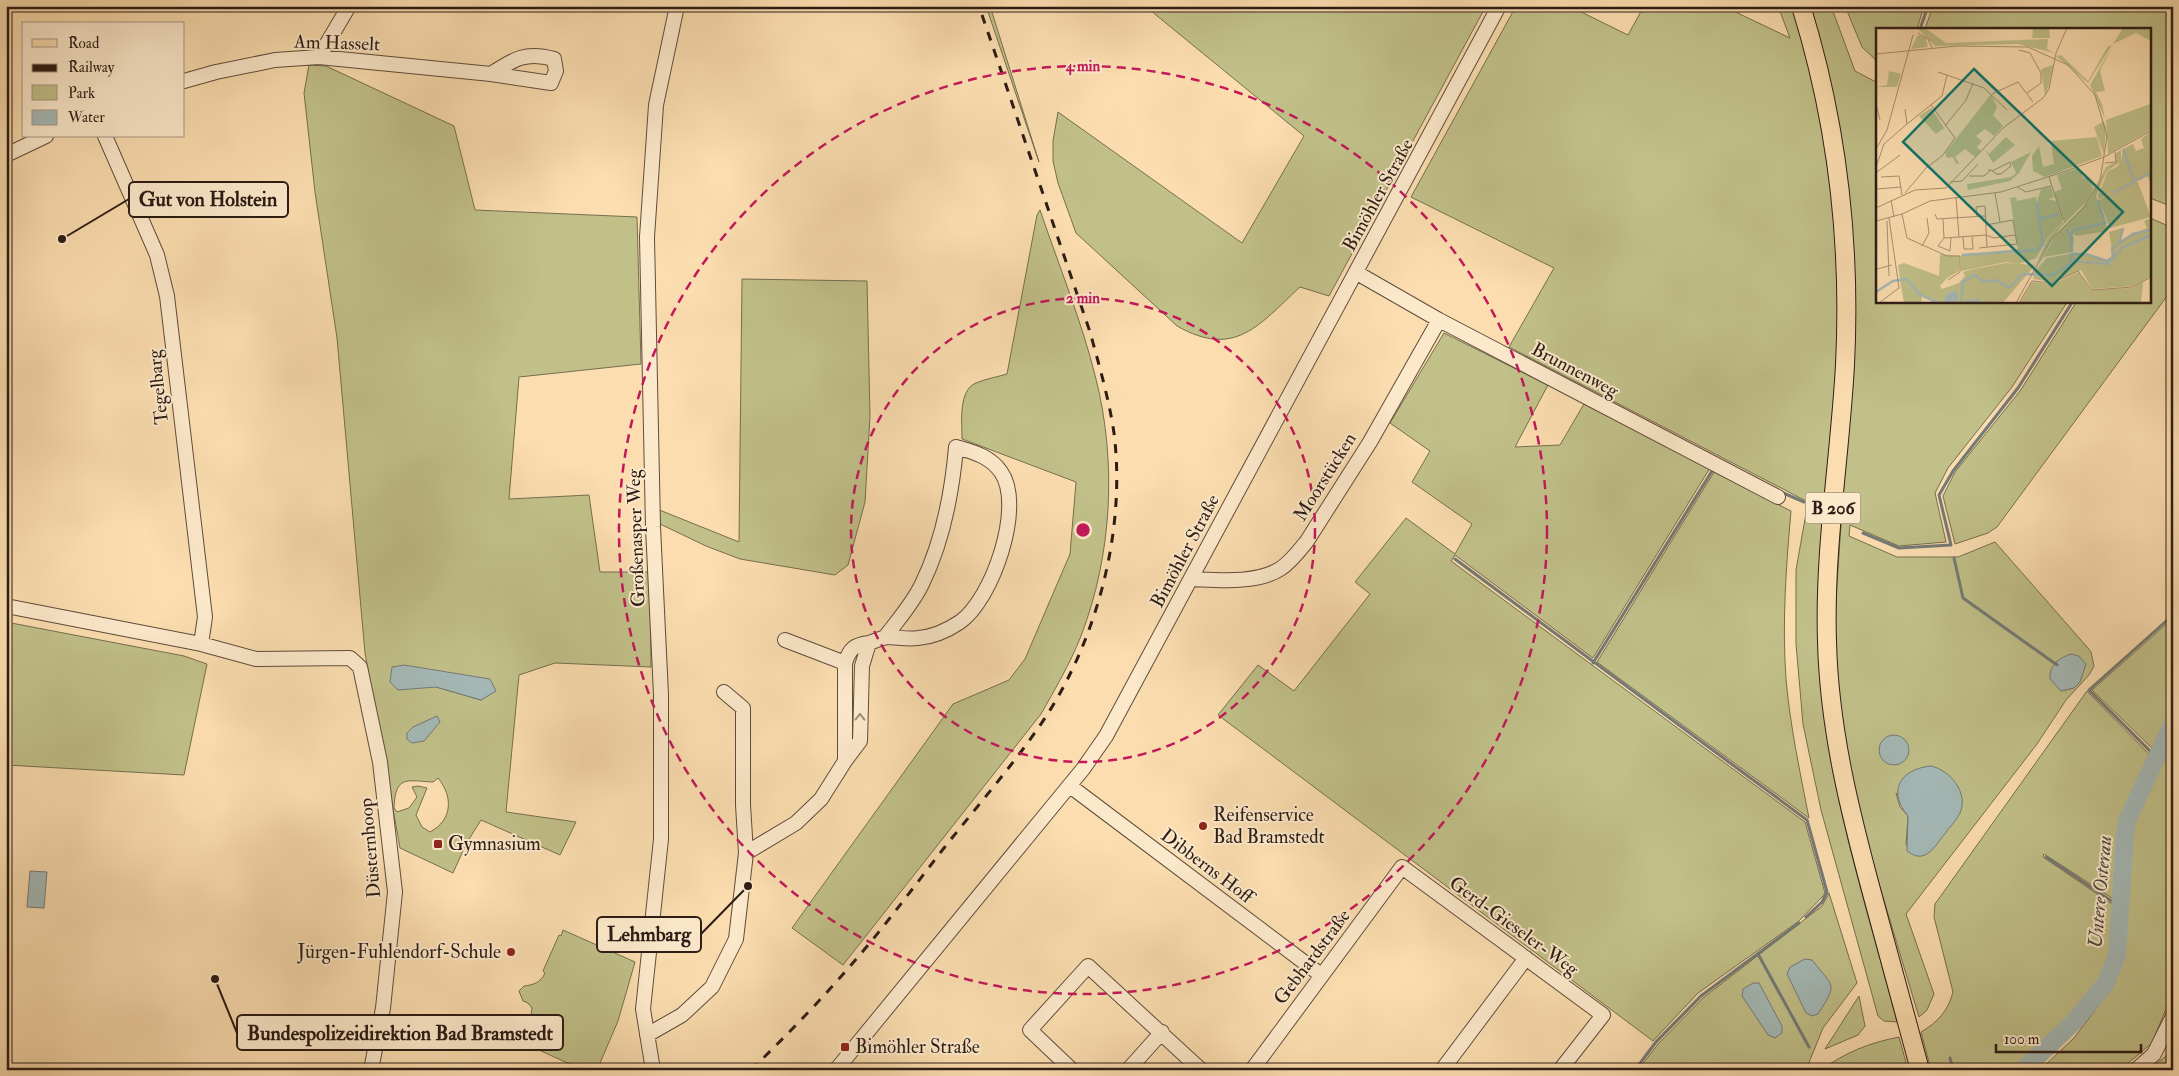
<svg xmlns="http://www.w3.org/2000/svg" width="2179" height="1076" font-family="'IM FELL Double Pica',serif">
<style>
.green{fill:#c1c089;stroke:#766e4f;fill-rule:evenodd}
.water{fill:#a4b9b7;stroke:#747a76}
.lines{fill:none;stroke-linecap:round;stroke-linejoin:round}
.stream{stroke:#747a76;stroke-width:3}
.river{stroke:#a4b9b7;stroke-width:18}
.minor-casing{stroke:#604c3c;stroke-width:16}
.major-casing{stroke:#2c1c15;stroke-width:20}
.minor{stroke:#fce9cb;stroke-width:14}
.major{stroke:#fbddaf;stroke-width:18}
.rail{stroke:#2c1c15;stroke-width:3;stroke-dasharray:9 9;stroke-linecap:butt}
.oneway{stroke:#9e8d79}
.ring{fill:none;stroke:#c2185b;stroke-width:2.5;stroke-dasharray:9 6}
.poi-dot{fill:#8f2418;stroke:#fce9cb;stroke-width:2}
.labels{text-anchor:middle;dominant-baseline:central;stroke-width:4;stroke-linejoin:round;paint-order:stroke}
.shield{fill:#fce9cb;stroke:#6a5a4c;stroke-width:1}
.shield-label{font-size:18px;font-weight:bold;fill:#2c1c15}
.street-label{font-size:19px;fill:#2c1c15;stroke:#fce9cb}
.poi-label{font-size:19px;fill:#2c1c15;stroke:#fce9cb;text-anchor:start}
.water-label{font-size:20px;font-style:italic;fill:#504b46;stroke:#fce9cb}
.inset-river{fill:none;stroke:#a4b9b7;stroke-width:2.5}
.inset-road{fill:none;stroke:#a89071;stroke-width:1}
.view{fill:#0f766e;fill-opacity:0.15;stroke:#0f766e;stroke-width:2.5}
.inset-edge{fill:none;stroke:#2c1c15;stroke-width:2.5}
.centre{fill:#c2185b;stroke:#fce9cb;stroke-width:2.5}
.ring-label{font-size:15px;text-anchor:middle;font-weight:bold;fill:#c2185b;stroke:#fce9cb;stroke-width:4;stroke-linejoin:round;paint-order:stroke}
.leader{fill:none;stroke:#2c1c15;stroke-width:2}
.callout-dot{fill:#2c1c15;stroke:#fce9cb;stroke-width:2}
.callout{fill:#fce9cb;stroke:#2c1c15;stroke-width:2}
.callout-label{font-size:20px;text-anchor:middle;font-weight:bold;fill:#2c1c15}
</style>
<rect width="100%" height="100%" fill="#fbddaf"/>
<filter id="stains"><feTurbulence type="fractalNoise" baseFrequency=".004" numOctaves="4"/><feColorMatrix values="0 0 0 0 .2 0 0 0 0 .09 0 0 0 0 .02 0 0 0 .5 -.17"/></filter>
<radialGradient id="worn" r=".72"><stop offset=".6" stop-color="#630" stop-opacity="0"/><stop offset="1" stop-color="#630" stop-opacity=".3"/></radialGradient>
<path class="green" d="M986,6H990L1039,162Z
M1145,6H1486L1329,296L1300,287C1259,325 1235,359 1177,326L1076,233L1058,183L1053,161V141L1058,112L1242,243L1304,136Z
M1516,6H1569L1628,35L1644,6H1723L1790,38L1778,6H1794C1828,118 1845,242 1838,359C1832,459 1814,558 1819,659C1824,778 1867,907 1897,1022L1884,1021L1878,1016L1821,810L1803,724L1796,644V570L1808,502L1509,347L1554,268L1411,197Z
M1809,6H1831L1855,71L1878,83V301H2068L2012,387L1948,468L1935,493L1946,542L1899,546L1850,525L1849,536L1897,557H1958L1995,542L2087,647L2091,652L2094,666L2089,675L2066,700L2037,744L1906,914L1934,994L1927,1010L1919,1017L1867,844L1842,728L1837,675L1835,615L1853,345ZM2071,654L2074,688L2061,691L2054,663ZM1896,793L1933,849L1906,845L1908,816L1900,807Z
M1845,6H1924L1917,29H1878V62L1862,47Z
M1933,6H2173V207L2150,198V29H1925Z
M309,65L326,66L454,126L475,210L637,217L641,364L519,377L509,499L589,495L600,572H650L651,667L555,663L519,675L506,812L576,822L560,855L481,820L466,844L453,873L400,848L365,653L337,338L315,192L304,93ZM436,687L495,691L481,700ZM438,778C453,796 453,820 430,832L422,827L416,815L427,788L418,786L412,787L417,797L409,808L397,812L394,808C395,774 408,781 433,782Z
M1040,210C1059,266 1082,322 1096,379C1117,463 1112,555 1081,636C1070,664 1055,689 1041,714L843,965L792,928L953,704L1009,680L1025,659L1070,554L1076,482L962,439C962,423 958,390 976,383C985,379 997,377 1007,374L1037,215Z
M2150,218L2173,228V288L1997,527L1988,533L1955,544L1943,496L1955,472L2020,391L2077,301H2150Z
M742,279L867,281L870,416L865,502L848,565L835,575L740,559L706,546L658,523L657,509L739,542Z
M1444,333L1548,385L1515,447L1560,445L1584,404L1710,468L1593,658L1455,555L1451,561L1805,822L1825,893L1822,897L1799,921L1698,993L1653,1041L1218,715L1258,665L1294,691L1370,594L1355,582L1406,518L1455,554L1472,524L1412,482L1430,451L1390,423Z
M1714,472L1791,511C1786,567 1782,623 1786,679C1790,725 1800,772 1809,818L1597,662Z
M2173,618V714L2153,749L2092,690Z
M6,622L184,656L207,664L184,775L6,765Z
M2087,691L2149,754L2124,814L2115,900L2044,854L2043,857L2115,906C2114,933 2114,957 2103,982L2066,1033L2024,1070H1931L1921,1032C1938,1022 1948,1011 1953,992L1934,917L1935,904Z
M2173,744V992L2152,1043L2120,1070H2040L2074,1038L2111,989L2123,956L2133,821Z
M1829,893L1857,983L1823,1028L1806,1070H1638L1659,1043L1703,998L1822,906Z
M563,930L635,962L618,1021L597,1070H583L530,1046V1021L532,1008L528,1003L523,1001L519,991L524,986C534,985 541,982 545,973L543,971L559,935L561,936Z
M1859,996L1865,1026L1858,1035L1825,1049Z
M1899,1037L1908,1070H1821C1846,1052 1869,1043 1899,1037Z
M2173,1040V1070H2149L2166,1056Z"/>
<path class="water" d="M2071,654L2079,656L2086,664L2080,682L2074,688L2061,691L2050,679C2049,665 2059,658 2071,654Z
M404,665L490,679L496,691L481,700L436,687L398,690L390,682L392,667Z
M437,716L440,722L424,741L412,743L407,739V733L413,727Z
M1879 750a15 15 0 1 1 30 0a15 15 0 1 1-30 0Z
M1931,766C1950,770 1969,793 1960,813C1956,821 1949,828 1944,835C1938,842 1933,851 1925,855C1918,858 1913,855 1907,851L1908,816C1887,791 1900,769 1931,766Z
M30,871L47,872L44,908L27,907Z
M1805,959L1812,960C1834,988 1838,983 1818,1014L1812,1016L1806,1013L1787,974L1790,967Z
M1753,983H1759L1782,1026V1033L1775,1038L1768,1035L1742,996L1743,989Z"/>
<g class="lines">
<path class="stream" d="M1920,29L1928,6
M1781,492L1804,502
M1863,533L1899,548L1951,545L1939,495L1953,471L2018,388L2073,301
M1954,558L1963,598L2057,665
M1455,559L1807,820L1827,892L1822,902L1806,917
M1593,663L1712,471
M2156,757L2089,690L2173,615
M2046,857L2122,908
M1758,954L1809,1047
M1950,1058L1953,1070
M1635,1070L1656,1042L1701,996L1799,923"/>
<path class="river" d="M2023,1070L2073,1023L2106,983L2117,955L2125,833L2128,818L2173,723"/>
<g class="minor-casing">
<path id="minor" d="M319,57L349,6
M184,81L216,72L275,60L319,57L491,74C514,59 526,51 554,59L556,71L551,83L491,74
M105,136L157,255L167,296L205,617L201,644
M6,155L46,136
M1357,273L1439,320L1778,497
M1191,579C1218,580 1256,584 1280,569C1291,562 1299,551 1307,541L1370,442L1439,320
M6,606L201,644L256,659L350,658L360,667L380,762L395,892L383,1008L371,1070
M785,640L845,663
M869,643C875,641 881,638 887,637C897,637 908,640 918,638C932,637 948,630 960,622C992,600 1025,506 1001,472C990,456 973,452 956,447C952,494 943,541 922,584C913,603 898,620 885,637
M1070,786L1321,975
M746,853L796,823L821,799L845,761L860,741L862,666L869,643C854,645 850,648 845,663V761
M647,1035L682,1015L712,987L736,939L746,853L743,805V708L724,692
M653,1070L643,1009L661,839V695L653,527L647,237L656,105L677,6
M836,1070L1083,769L1106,736L1499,6
M1072,1070L1030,1030L1088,966L1201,1070
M1128,1070L1162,1032
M1252,1070L1402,867L1603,1015L1560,1070
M1442,1070L1526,958
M2136,1070L2154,1054L2173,1016"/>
</g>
<g class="major-casing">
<path id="major" d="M1801,6C1837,122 1851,244 1845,365C1840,457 1824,549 1827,641C1829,729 1850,812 1873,897C1889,954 1904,1012 1920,1070"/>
</g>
<use href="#minor" class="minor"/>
<use href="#major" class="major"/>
<path class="rail" d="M751,1070C788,1034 825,996 858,957C888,922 916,884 944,848C978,805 1015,763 1045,718C1098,637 1126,529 1114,433C1109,399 1099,365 1090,332L979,6"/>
</g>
<defs><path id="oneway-chevron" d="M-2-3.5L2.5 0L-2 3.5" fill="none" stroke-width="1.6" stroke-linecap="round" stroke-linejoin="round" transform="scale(1.25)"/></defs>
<use class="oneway" href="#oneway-chevron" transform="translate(860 717) rotate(-89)"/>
<g class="ring">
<circle cx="1083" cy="530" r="232"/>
<circle cx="1083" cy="530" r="464"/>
</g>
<g class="poi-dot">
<circle cx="1203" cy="826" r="5"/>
<rect x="433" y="839" width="10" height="10" rx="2.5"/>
<circle cx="511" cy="952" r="5"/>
<rect x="840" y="1042" width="10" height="10" rx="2.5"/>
</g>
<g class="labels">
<rect class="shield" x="1805.5" y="492.5" width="55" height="31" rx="4"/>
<g class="shield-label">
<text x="1833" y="508">B 206</text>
</g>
<g class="street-label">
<text transform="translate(337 43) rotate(2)">Am Hasselt</text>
<text transform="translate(1378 195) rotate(-61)">Bimöhler Straße</text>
<text transform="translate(1575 370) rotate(28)">Brunnenweg</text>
<text transform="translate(158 387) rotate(-96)">Tegelbarg</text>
<text transform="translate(1325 477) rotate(-58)">Moorstücken</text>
<text transform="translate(636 538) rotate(-92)">Großenasper Weg</text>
<text transform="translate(1185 551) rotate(-62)">Bimöhler Straße</text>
<text transform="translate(370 848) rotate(-95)">Düsternhoop</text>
<text transform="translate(1207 866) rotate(37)">Dibberns Hoff</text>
<text transform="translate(1514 926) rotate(36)">Gerd-Gieseler-Weg</text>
<text transform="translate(1312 957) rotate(-53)">Gebhardstraße</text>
</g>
<g class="poi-label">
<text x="1213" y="815">Reifenservice<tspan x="1213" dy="22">Bad Bramstedt</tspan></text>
<text x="448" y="844">Gymnasium</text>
<text x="501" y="952" text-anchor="end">Jürgen-Fuhlendorf-Schule</text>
<text x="855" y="1047">Bimöhler Straße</text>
</g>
<g class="water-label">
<text transform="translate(2100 892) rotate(-85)">Untere Osterau</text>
</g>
</g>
<g transform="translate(1876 28)">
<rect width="275" height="275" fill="#fbddaf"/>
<path d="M41,0H49L70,15L172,11L171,21L179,25L142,16L59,18ZM157,0H173L174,10H156ZM247,0H275V13L260,5L237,16ZM42,7L49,9L52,19L35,21ZM236,17L212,55L180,28L185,27L212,53L232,18ZM237,17L224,43L229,63L220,64L226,76L229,91L214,57ZM177,37L173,57L169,67L165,41ZM13,43L25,46L21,59H0L11,57ZM115,66L121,79L117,87L127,98L118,108L109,101L100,108L106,113L101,119L105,123L99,129L89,121L79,129L83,135L80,136L77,129L71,130L69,125ZM274,76L275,102L232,126L230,92ZM55,80L68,100L60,106L43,88ZM228,93L230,100L228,127L218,99ZM275,104V157L271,147L261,152L275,189L234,200L223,172L236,165L223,171L222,167L232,143L241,139L244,134L231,143L220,168L232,203L200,208L189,199L198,209L197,224L168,229L162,237L179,208L213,173L230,139L240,134V125L245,122V133L247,121L257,116L260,123L268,120L265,111ZM130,109L139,117L117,135L108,120L113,126ZM221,109L226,128L169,149L157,143L156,128L163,118L167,139L178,136L175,113ZM155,124L143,145L134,153L92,162L91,156L135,149L140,145L135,134ZM203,140L207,150L213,149L217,161L226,144L212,172L184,200L160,236L173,209L188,194L178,164L186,161L181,147ZM175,159L178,169L172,171L180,173L187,194L173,208L160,230L143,236L130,234L85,243V227L142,221L134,170L140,169L141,173L160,169L161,174L165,161ZM275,190V207L246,219L245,222L275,208V248L258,258L216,261L205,242L176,254L158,251L157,246L163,248L177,247L202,233L230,237L234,236L245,223L234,235L202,232L177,246L157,245L171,230L193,226H210L231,233L237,227L233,204L247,200L243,213L271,200L268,193ZM64,226L84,228L83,243L71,250L64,258L66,261L83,255L89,248L87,244L98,241L130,235L159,237L127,275H78L80,262L70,266L69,275H56L57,271L43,265L33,252L24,251L22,237L28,235L63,248ZM203,244L215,262L257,260L267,254L265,275H144L156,254L176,256ZM24,252H31L39,260L46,268L45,275H28Z" fill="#c1c089"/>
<path d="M80,262L82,271L78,275H68L70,266Z" fill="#a4b9b7"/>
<path class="inset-river" d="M247,121L258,152M261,152L275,145M236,165L260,153M161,175L167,216L161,222M163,191L183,186M190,201L195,207L198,202L229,195L222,172M195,208V224M243,216L247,200M210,226L231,233L237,229L236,220L257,206L275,202M86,227L160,222M195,235V226H209M0,264L17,253L31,251L43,266L62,275M88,274L102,272L105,275M85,275L87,254L98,247L108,254L120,252L133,260L147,246L177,247L199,233L232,236L246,220L275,207"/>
<path class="inset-road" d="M42,5L52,11L56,20M143,22L154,25L165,45V55L151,65M0,26L81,18L152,19L192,37L219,67L231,108L224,153L208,179L175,212L140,275M62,44L108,60L131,82L127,78M116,66L142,54L157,74M0,76L4,92M31,96L66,68L71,47M69,98L90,72L97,55M0,121L11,102L37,7M229,135L240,134L239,124M0,139L8,116L31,96L29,81M115,142L120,146H125L135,138L134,134L116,143M1,144L24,127M93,148H108L115,142H112M5,149L23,148L26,167M173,149L187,192M74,154L86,153L102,136M141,159L150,164L175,158M1,161L25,159M29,165L50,140L66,128L79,110L55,77M119,165L124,194M15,172L18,189M0,180L39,162L70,160L127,100L167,70L173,61L180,25L191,0M26,186L31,210L71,228H84V244L72,252M59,186L61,191L109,188M101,188L100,179L109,178L111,219M67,191L68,210M0,193L26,186L54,173L125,164L190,143L228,129L275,103M11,193L13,248M83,209L110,207L118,210L139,207M87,209L88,221H97L96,208M68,210L83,209L80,169M68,210L62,218L74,223L75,209M46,218L53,205L51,190M103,220L141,216L137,192L110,197M1,241L16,237M3,275L23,260L13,190M143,275L156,253L176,255L202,243L216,262L257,259L275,249"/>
<path class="view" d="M98,41L247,184L176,258L27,114Z"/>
<rect width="275" height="275" class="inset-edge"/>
</g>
<circle cx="1083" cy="530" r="8" class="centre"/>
<g class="ring-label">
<text x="1083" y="71">4 min</text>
<text x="1083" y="303">2 min</text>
</g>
<path class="leader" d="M62 239L129 199M748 886L701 934M215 979L237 1033"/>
<g class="callout-dot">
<circle cx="62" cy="239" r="5"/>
<circle cx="748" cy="886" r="5"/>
<circle cx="215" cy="979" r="5"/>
</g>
<g class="callout">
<rect x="129" y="182" width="159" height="35" rx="5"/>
<rect x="597" y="917" width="104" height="35" rx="5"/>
<rect x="237" y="1015" width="326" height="35" rx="5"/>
</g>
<g class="callout-label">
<text x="208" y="206">Gut von Holstein</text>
<text x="649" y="941">Lehmbarg</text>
<text x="400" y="1040">Bundespolizeidirektion Bad Bramstedt</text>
</g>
<rect width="2179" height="1076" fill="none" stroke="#fbddaf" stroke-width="25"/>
<rect x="8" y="8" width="2164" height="1061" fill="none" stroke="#2c1c15" stroke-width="2.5"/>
<rect x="12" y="12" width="2154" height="1051" fill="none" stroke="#2c1c15"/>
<rect x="22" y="22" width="162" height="115" fill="#fce9cb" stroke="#a99782"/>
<rect x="32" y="39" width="25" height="8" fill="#fbddaf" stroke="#a99782"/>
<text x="68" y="48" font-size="15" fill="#2c1c15">Road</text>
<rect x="32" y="64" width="25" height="8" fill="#2c1c15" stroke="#a99782"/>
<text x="68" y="72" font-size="15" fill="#2c1c15">Railway</text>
<rect x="32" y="85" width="25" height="15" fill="#c1c089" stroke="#a99782"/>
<text x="68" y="98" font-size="15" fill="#2c1c15">Park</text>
<rect x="32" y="110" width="25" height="15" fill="#a4b9b7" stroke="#a99782"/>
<text x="68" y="122" font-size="15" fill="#2c1c15">Water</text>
<path d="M1996 1044v8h145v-8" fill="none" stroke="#2c1c15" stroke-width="2.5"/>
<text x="2004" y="1044" font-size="15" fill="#2c1c15" stroke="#fce9cb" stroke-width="4" paint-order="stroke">100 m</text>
<rect width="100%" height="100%" filter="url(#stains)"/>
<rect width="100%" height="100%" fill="url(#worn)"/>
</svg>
